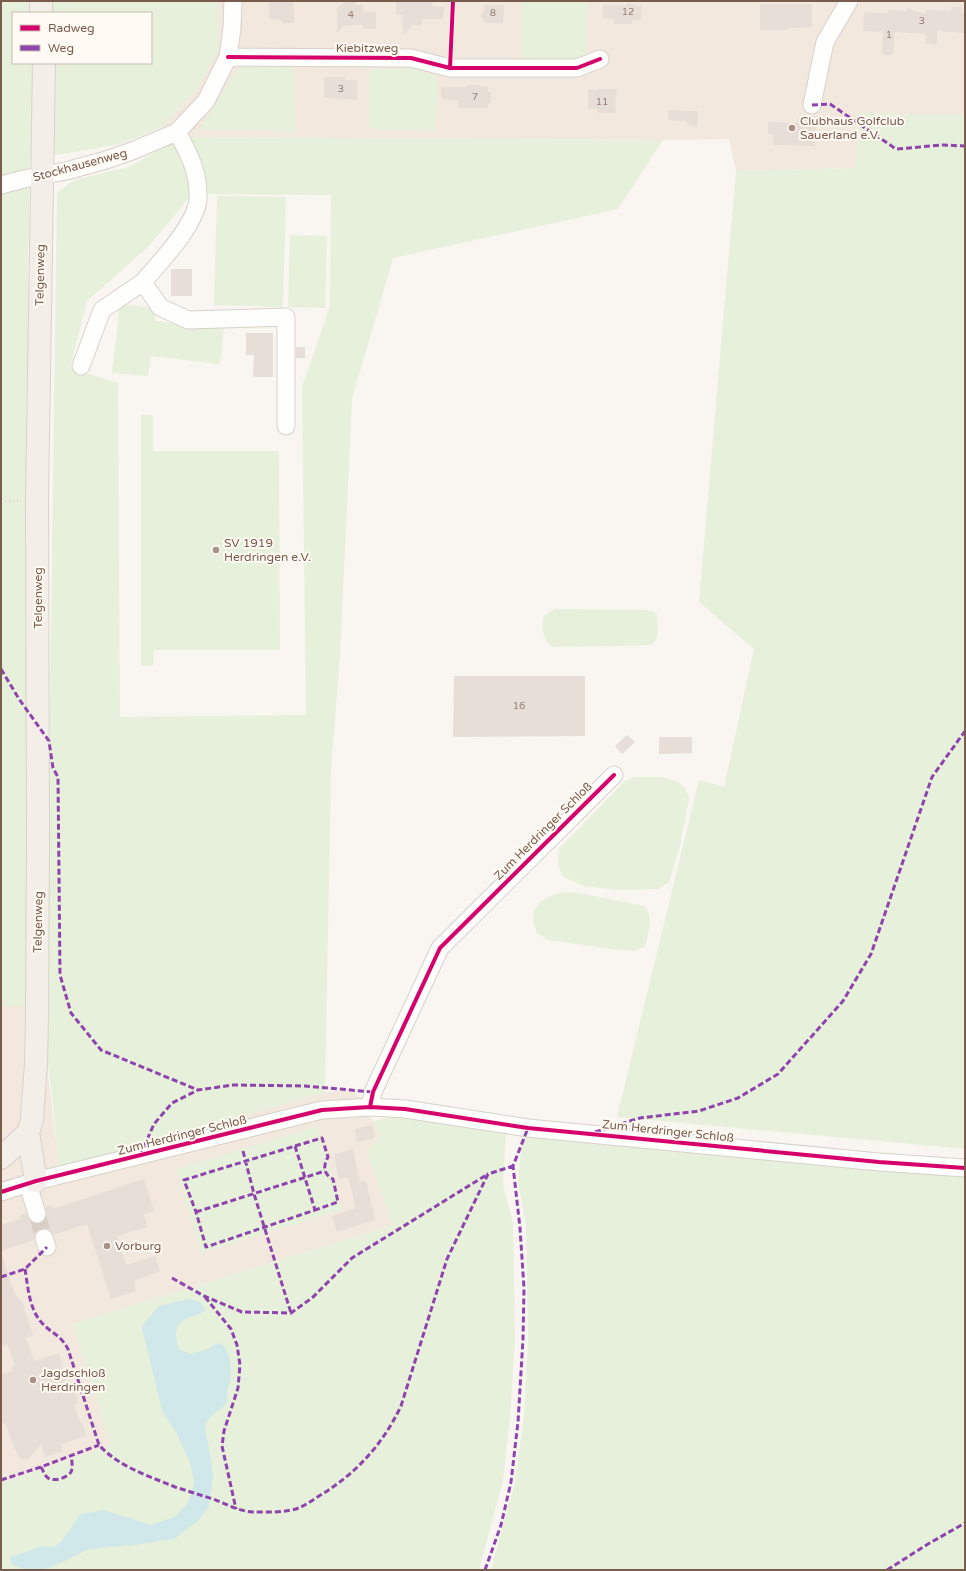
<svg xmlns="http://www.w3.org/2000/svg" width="966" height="1571" font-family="'Varela Round',sans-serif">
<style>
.residential{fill:#f2e8de}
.green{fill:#e7f0db;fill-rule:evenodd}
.water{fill:#d0e8ea}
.building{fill:#e6ded7}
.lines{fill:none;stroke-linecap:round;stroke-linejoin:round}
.minor-tunnel{stroke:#d9cfc7;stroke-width:17;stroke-dasharray:17 8;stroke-linecap:butt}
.minor-casing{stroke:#d7d1cb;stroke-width:19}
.major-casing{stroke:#dad1cc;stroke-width:24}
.path{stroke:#dcd5d0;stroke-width:2.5;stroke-dasharray:1 3;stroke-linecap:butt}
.minor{stroke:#fefefd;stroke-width:17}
.major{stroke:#f3eee8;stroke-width:22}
.quiet{stroke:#8e44ad;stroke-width:3;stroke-dasharray:6 3;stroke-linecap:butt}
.cycleway-casing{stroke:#fffaf3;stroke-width:6}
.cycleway{stroke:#d6006c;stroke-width:4}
.poi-dot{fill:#a69286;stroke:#fffaf3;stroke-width:1.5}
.labels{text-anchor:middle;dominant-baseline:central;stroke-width:4;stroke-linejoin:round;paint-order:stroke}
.number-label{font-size:10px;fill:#977e72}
.street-label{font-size:12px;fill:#7a5c4d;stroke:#fffaf3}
.poi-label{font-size:12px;fill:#7a5c4d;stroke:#fffaf3;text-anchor:start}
</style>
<rect width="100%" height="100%" fill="#f9f5f0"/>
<path class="residential" d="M218,1H965V115H955L855,168L736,171L729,139L663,140L175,137L162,127L196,90L218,51Z
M1,1006H40L59,1168L325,1092L355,1090L381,1135L367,1152L393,1225L73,1324L111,1445L1,1483Z"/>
<path class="green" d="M1,1H218V51L196,90L162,127L121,144L63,154L30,157L28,267V772H49L57,193L74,180L129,167L161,149L175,137L663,140L618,209L393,258L352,399L340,655L331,769L325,1092L59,1169L51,1087L40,1006H1ZM13,13H151V63H13ZM192,194L331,195L330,306L302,387L306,715L120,717L118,383L70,368L87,301L149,246Z
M522,1H588L586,54L577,63L521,60Z
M242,63L294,65L296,132L199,130Z
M409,67L438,76L435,132L370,129V69Z
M859,113L965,115V1149L617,1117L699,780L724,787L754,649L699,602L736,171L855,168Z
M217,196L286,197L283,307L214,305Z
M290,235L327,236L325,308L288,307Z
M120,304L156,308L155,321L224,329L220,364L151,356L148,376L112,373Z
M141,415H153V451H279L280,650H154L153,666H141Z
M555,609L644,610L653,611L657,615C657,626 661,639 651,645L553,647C544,643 540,626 544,617C546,613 551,611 555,609Z
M634,777H663L680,783L685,788L689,798L680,846L669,882L659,889L621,890L583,886L562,876L558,864L559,849L626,780Z
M573,892L644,906C655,918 648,932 645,946L635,951L611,949L549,940L537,933L533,922L534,910L539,903L546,898L558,893Z
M401,1115L506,1130L503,1185L513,1223L515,1338L510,1417L503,1481L479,1570H1V1483L111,1445L73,1324L393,1225L367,1152L381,1135L373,1121Z
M317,1126L343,1210L201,1253L176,1169Z
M523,1131L965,1173V1570H491L515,1482L524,1416L528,1341L526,1225L518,1182Z"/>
<path class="water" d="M190,1299C198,1301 202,1302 205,1310C200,1316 194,1315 188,1318C173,1324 175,1336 179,1349L190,1354L208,1349L217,1343C230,1344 231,1366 231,1377C230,1382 228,1387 227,1392C227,1395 228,1398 227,1401C224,1411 207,1412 205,1429L212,1464L213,1477L209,1506L199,1520L174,1539L134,1545L89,1549L54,1566L41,1570H27L13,1565L11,1562L10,1557L29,1551L42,1546L54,1547L61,1542L81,1514L104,1510L151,1525L174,1517L186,1505L191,1496L194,1482L190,1462L176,1432L162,1411L142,1328L144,1323L159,1306Z"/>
<path class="building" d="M269,1H294V23H282V20L269,19Z
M346,1H356V5H363V11L376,12V29H363V25H345L337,33L338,11L336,9Z
M396,1L432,2V6L444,7L443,19H422V25H412L405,35L402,24L403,15H396Z
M629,2L632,5L642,6L641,20H633L632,24H614V19L603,18V5H626Z
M760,4H812V27L788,28V30H760Z
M484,5H504L503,23H486L479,16L484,12Z
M951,7H962V13L965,14V33L937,31V45L926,44V34L895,32L893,55H882L883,32L863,31L864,12L888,13V10L907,11V8L925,14L926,10L951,11Z
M324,77H345V80H357V100L324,98Z
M467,85H480L481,87H488V92H491V103H488V108H458V100L441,99V87H467Z
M598,89H617L615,102L616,113H597V109H588V90H598Z
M668,110L698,111L697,126L687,125V121L668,120Z
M801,116H816L815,146L773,145V134H768V122L797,123V119Z
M171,269H192V296H171Z
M246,333H273V377H253L254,355H246Z
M296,347H305V358H296Z
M454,676H585V736L453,737Z
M627,735L635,742L622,754L615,746Z
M659,737H692V753L659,754Z
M372,1125L375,1138L357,1142L355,1129Z
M353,1149L360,1182L366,1181L375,1220L337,1232L332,1216L356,1208L348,1177L339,1179L334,1154Z
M144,1179L154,1211L144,1214L147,1227L117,1236L126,1265L155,1256L160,1271L134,1281L136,1291L111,1299L87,1224L53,1235L50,1230L46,1228H41L36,1232L34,1240L1,1251V1225L20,1219L19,1216L26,1213L30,1222L35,1224L40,1223L45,1221L47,1217L45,1207L52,1205L53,1209Z
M1,1258H3L14,1292L23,1304L33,1335L26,1338L34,1361L59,1353L63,1366L61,1367L67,1385L68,1386L73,1385L78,1403L74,1404L80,1423L82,1422L86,1436L61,1444L63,1451L45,1457L41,1444L28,1459H21L14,1448L6,1425L1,1421V1374L12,1371L11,1367L15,1365L7,1344L1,1346Z"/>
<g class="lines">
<path class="minor-tunnel" d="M37,1214L44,1238"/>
<g class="minor-casing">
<path id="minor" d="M228,57L411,58L450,68H577L600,59
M812,105L825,42L849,1
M177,132C189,153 199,173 198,198C197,224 160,262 143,282L160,307L188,320L286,317V426
M1,185L24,179L66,171L106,160L132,151L177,132L206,101L228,57L232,28L233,1
M81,366L102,310L143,282
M370,1107L373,1092L440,948L614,775
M28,1184L37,1214
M1,1192L36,1181L322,1110L370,1107L405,1109L528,1128L879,1162L965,1168
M44,1238L47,1247"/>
</g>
<g class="major-casing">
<path id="major" d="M41,1V13
M1,1158L28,1133
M36,1181L28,1133L32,1120L33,1104L36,1064L37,1017L38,839L37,500L44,63"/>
</g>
<path class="path" d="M1,501H20"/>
<use href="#minor" class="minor"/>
<use href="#major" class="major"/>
<path class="quiet" d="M812,105L830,104L896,149L943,145L965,146
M1,669L19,699L49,741L53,768L58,777L60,975L71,1013L101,1050L198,1090
M595,1132L640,1118L699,1111L738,1098L778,1074L843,1001L871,954L932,777L965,731
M295,1146L315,1210L206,1247L196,1212L184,1180Z
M295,1146L322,1138L328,1157C323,1166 323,1174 333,1179L338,1202L315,1210
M243,1151L254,1194L291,1313
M140,1156L154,1124L172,1103L198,1090L233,1085L305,1086L373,1092
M196,1212L325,1171
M25,1269C28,1287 29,1309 42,1323C52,1334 60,1334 68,1349L99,1445C119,1467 149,1476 175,1487C188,1491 200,1495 213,1499C226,1504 238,1511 253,1512C267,1512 288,1513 301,1507C307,1504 313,1500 319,1496C356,1474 383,1444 401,1406L447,1259L488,1174L513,1166
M1,1277L25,1269L47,1247
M172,1278L204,1296L242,1312L291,1313L312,1298L352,1258L488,1174
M205,1297L231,1329L237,1345L240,1365L238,1388L224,1431L222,1446L236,1509
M41,1467C43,1470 44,1475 48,1478C54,1482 67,1478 71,1472C73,1467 72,1461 71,1456
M1,1480L41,1467L99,1445
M485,1570L501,1525L511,1482L518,1422L523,1339L524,1288L520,1228L513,1166L528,1128
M887,1570L928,1544L965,1523"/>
<g class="cycleway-casing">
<path id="cycleway" d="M228,57L411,58L450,68H577L600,59
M450,68L453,1
M370,1107L373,1092L440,948L614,775
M1,1192L36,1181L322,1110L370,1107L405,1109L528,1128L879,1162L965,1168"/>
</g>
<use href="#cycleway" class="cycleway"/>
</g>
<g class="poi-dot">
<circle cx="792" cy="128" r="4"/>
<circle cx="216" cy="550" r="4"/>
<circle cx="107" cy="1246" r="4"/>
<circle cx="33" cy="1380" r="4"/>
</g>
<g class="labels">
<g class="number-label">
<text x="628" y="12">12</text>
<text x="493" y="13">8</text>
<text x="351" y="15">4</text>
<text x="922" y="21">3</text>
<text x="889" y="35">1</text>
<text x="341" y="89">3</text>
<text x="475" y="97">7</text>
<text x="602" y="102">11</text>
<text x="519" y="706">16</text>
</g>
<g class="street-label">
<text x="367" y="48">Kiebitzweg</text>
<text transform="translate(80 165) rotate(-15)">Stockhausenweg</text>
<text transform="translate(40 275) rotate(-89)">Telgenweg</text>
<text transform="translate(38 598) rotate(-90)">Telgenweg</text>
<text transform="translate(543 831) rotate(-45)">Zum Herdringer Schloß</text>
<text transform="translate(38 922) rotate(-89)">Telgenweg</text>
<text transform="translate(668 1131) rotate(6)">Zum Herdringer Schloß</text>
<text transform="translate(182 1135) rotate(-14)">Zum Herdringer Schloß</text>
</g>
<g class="poi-label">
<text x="800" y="121">Clubhaus Golfclub<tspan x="800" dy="14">Sauerland e.V.</tspan></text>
<text x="224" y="543">SV 1919<tspan x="224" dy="14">Herdringen e.V.</tspan></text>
<text x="115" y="1246">Vorburg</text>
<text x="41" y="1373">Jagdschloß<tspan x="41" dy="14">Herdringen</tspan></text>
</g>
</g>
<rect width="966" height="1571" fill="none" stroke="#7a5c4d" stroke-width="4"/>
<rect x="12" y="12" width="140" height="52" fill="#fffaf3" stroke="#cabbb1"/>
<rect x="20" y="25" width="20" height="6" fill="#d6006c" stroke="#cabbb1"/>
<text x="48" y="32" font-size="12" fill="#7a5c4d">Radweg</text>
<rect x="20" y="45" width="20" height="6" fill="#8e44ad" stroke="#cabbb1"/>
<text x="48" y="52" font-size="12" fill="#7a5c4d">Weg</text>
</svg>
